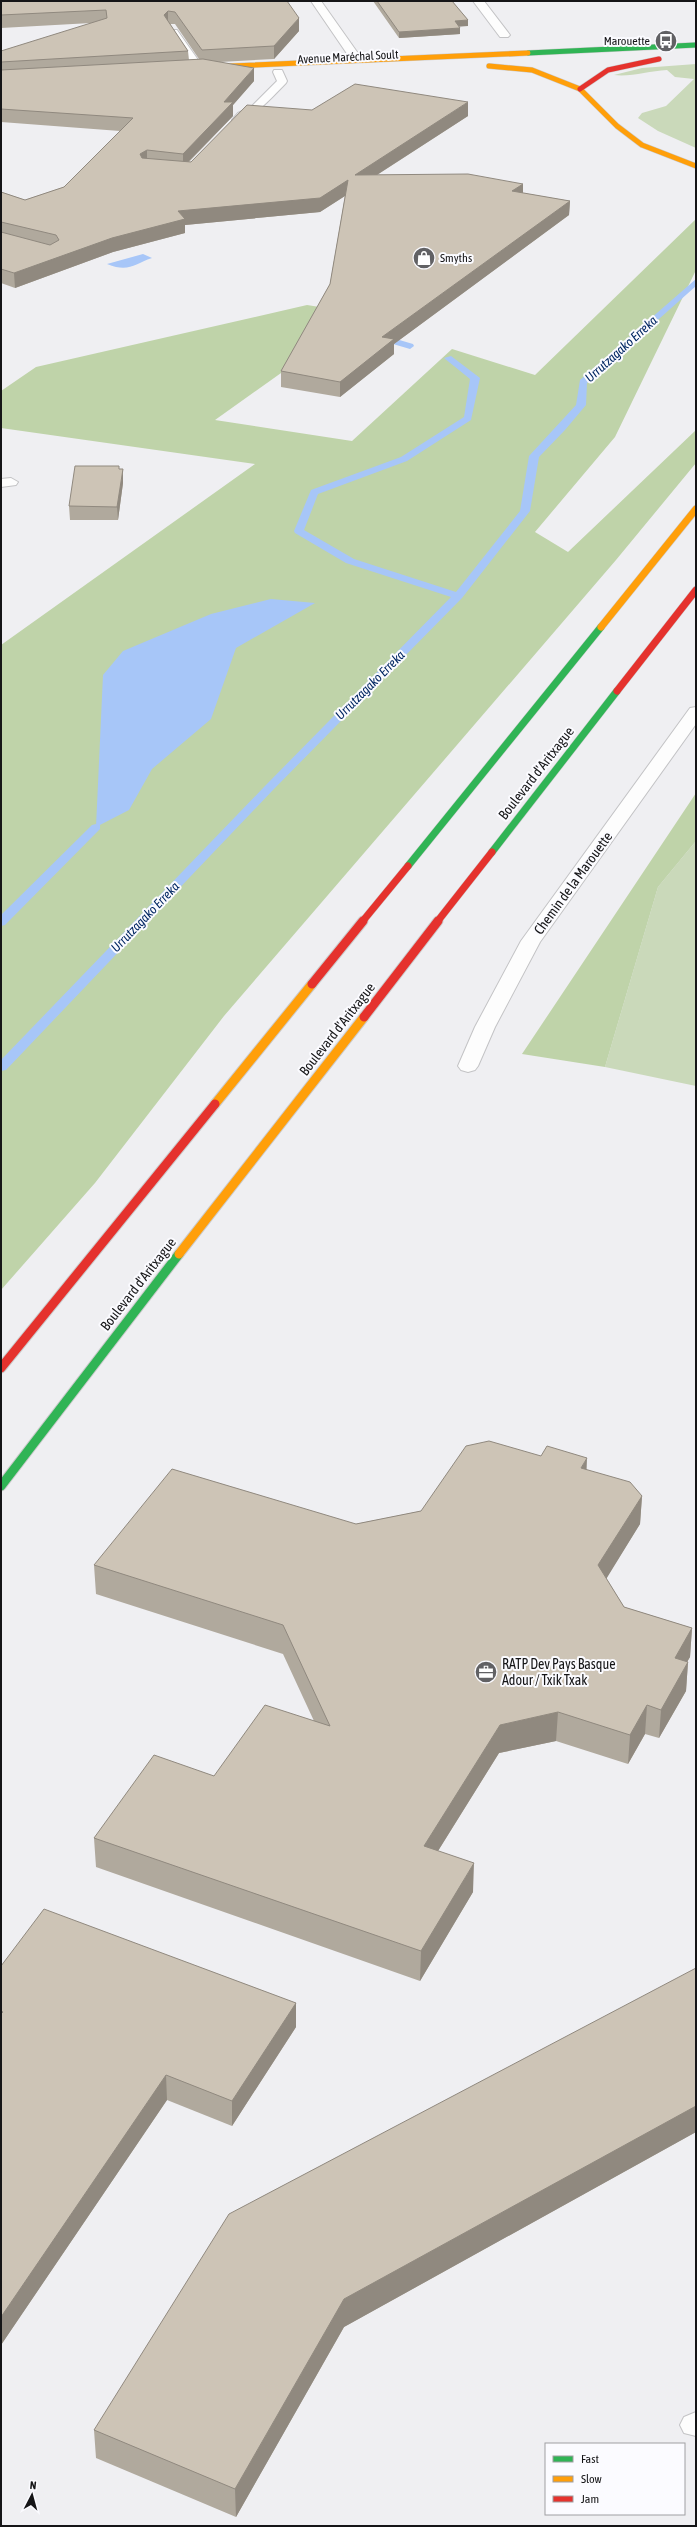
<svg xmlns="http://www.w3.org/2000/svg" width="697" height="2527" font-family="'Asap Condensed',sans-serif">
<style>
.green{fill:#cad9ba}
.forest{fill:#bfd3a9}
.water{fill:#a7c6f8}
.lines{fill:none;stroke-linecap:round;stroke-linejoin:round}
.stream{fill:#a7c6f8;fill-rule:evenodd}
.lane-casing{stroke:#c3c3c5;stroke-width:2}
.street-casing{stroke:#c3c3c5;stroke-width:2}
.fast-far2-casing{stroke:#cbcbcc;stroke-width:6}
.fast-far1-casing{stroke:#cbcbcc;stroke-width:8}
.fast-casing{stroke:#cbcbcc;stroke-width:11}
.slow-far2-casing{stroke:#cbcbcc;stroke-width:6}
.slow-far1-casing{stroke:#cbcbcc;stroke-width:8}
.slow-casing{stroke:#cbcbcc;stroke-width:11}
.jam-far2-casing{stroke:#cbcbcc;stroke-width:6}
.jam-far1-casing{stroke:#cbcbcc;stroke-width:8}
.jam-casing{stroke:#cbcbcc;stroke-width:11}
.lane{fill:#fdfdfd;fill-rule:evenodd}
.street{fill:#fdfdfd;fill-rule:evenodd}
.fast-far2{stroke:#30b455;stroke-width:5}
.fast-far1{stroke:#30b455;stroke-width:7}
.fast{stroke:#30b455;stroke-width:9}
.slow-far2{stroke:#ff9f0a;stroke-width:5}
.slow-far1{stroke:#ff9f0a;stroke-width:7}
.slow{stroke:#ff9f0a;stroke-width:9}
.jam-far2{stroke:#e5322d;stroke-width:5}
.jam-far1{stroke:#e5322d;stroke-width:7}
.jam{stroke:#e5322d;stroke-width:9}
.wall{fill:#b0a99d;fill-rule:evenodd}
.shaded-wall{fill:#90897f}
.building{fill:#cdc4b6;stroke:#90897f}
.labels{text-anchor:middle;dominant-baseline:central;stroke-width:4;stroke-linejoin:round;paint-order:stroke}
.far-poi-label{font-size:12px;fill:#151517;stroke:#fbfbff;text-anchor:end}
.far-street-label{font-size:12px;fill:#151517;stroke:#fbfbff}
.far-water-label{font-size:13px;font-style:italic;fill:#002662;stroke:#fbfbff}
.street-label{font-size:14px;fill:#151517;stroke:#fbfbff}
.poi-label{font-size:14px;fill:#151517;stroke:#fbfbff;text-anchor:start}
</style>
<rect width="100%" height="100%" fill="#efeff2"/>
<path class="green" d="M696,64V148L658,131L638,118L642,113L666,106L694,79L675,77L667,70C649,71 631,77 614,75L642,68Z
M696,841V1086L605,1067L658,887Z"/>
<path class="forest" d="M696,219V270L615,437L535,532L568,552L696,430V463L616,560L224,1016L95,1183L1,1290V645L255,464L1,428V391L36,367L307,305L364,314L215,420L352,441L452,349L535,375Z
M696,793V841L658,887L605,1067L522,1054Z"/>
<path class="water" d="M143,254L152,258C134,264 129,273 107,264Z
M271,599L315,603L236,648L211,719L152,769L129,810L96,827L103,675L123,651L211,614Z"/>
<g class="lines">
<path class="stream" d="M696,279V286L587,383L586,405L565,430L539,457L530,511L462,598L272,791L6,1070L1,1071V1060L264,787L451,597L346,563L295,533L294,531L311,490L401,457L464,417L470,379L444,358L451,356L480,378L471,420L407,461L318,494L304,530L354,559L456,592L520,511L529,456L576,405L580,380Z
M379,334L413,344L414,346L410,349L376,339L375,337Z
M96,824L100,825V829L5,925L1,926V915L92,825Z"/>
<g class="lane-casing">
<path id="lane" d="M171,30H177L203,67L202,69H194L169,32Z
M274,70H282L287,81L286,83C276,93 247,126 233,122L232,120L238,113L251,107L277,81L273,72Z
M11,478L18,482L16,485L1,487V479Z
M696,2412V2436L684,2433L680,2425L684,2417Z"/>
</g>
<g class="street-casing">
<path id="street" d="M311,1H321L362,59L360,61H352Z
M473,1H484L510,35L508,37H500Z
M696,707V724L540,942L495,1027L478,1066L475,1070L468,1072L461,1070L458,1066L475,1027L521,941L690,708Z"/>
</g>
<g class="fast-far2-casing">
<path id="fast-far2" d="M528,53L696,45"/>
</g>
<g class="fast-far1-casing">
<path id="fast-far1" d="M492,852L617,691
M408,866L601,627"/>
</g>
<g class="fast-casing">
<path id="fast" d="M1,1486L179,1254"/>
</g>
<g class="slow-far2-casing">
<path id="slow-far2" d="M489,66L532,70L580,89L617,126L642,145L696,166
M208,67L528,53"/>
</g>
<g class="slow-far1-casing">
<path id="slow-far1" d="M601,627L696,509"/>
</g>
<g class="slow-casing">
<path id="slow" d="M215,1104L312,984
M179,1254L364,1017"/>
</g>
<g class="jam-far2-casing">
<path id="jam-far2" d="M580,89L608,70L659,59"/>
</g>
<g class="jam-far1-casing">
<path id="jam-far1" d="M617,691L696,590
M362,922L408,866
M437,922L492,852"/>
</g>
<g class="jam-casing">
<path id="jam" d="M312,984L363,921
M364,1017L438,921
M1,1368L215,1104"/>
</g>
<use href="#lane" class="lane"/>
<use href="#street" class="street"/>
<use href="#fast-far2" class="fast-far2"/>
<use href="#fast-far1" class="fast-far1"/>
<use href="#fast" class="fast"/>
<use href="#slow-far2" class="slow-far2"/>
<use href="#slow-far1" class="slow-far1"/>
<use href="#slow" class="slow"/>
<use href="#jam-far2" class="jam-far2"/>
<use href="#jam-far1" class="jam-far1"/>
<use href="#jam" class="jam"/>
</g>
<path class="wall" d="M1,1H287L299,31L274,59L220,62L254,81L233,105V116L189,162H191L312,110L468,116L377,175L523,184V193L570,201L569,215L394,344V354L340,397L281,387V371L330,284L345,196L320,212L185,225V233L113,252L15,288L1,283V192L25,200L64,187L120,131L1,122V62L91,23L1,28ZM170,24H175L199,59L189,60L188,51Z
M373,1H452L468,20V26H459L460,34L399,38Z
M120,469H123V483L118,520H70L69,506Z
M586,1470L642,1496L640,1524L606,1578L624,1607L692,1628L690,1657L687,1662H688L686,1691L659,1738L645,1734L628,1764L556,1741L499,1753L438,1851L473,1892L420,1981L96,1867L94,1838L214,1776L314,1721L283,1654L96,1594L94,1565L356,1524L421,1511Z
M1,1966L296,2003V2027L232,2126L167,2100L1,2345Z
M696,1968V2132L344,2327L236,2517L96,2458L94,2430Z"/>
<path class="shaded-wall" d="M168,11V24L164,15Z
M299,18V31L274,59V46Z
M468,20V26L455,27V21Z
M460,28V34L399,38V32Z
M254,68V81L233,105V116L183,167V154L224,102Z
M468,102V116L355,189V175Z
M147,150V164L141,168L140,154Z
M348,180V194L320,212L185,225V233L113,252L15,288L14,273L178,211Z
M523,184V198L512,191Z
M570,201L569,215L394,344V354L340,397V382L382,337Z
M123,469V483L118,520L117,507Z
M587,1458L586,1486L581,1468Z
M642,1496L640,1524L597,1594L598,1565Z
M692,1628L690,1657L672,1687L675,1658Z
M688,1662L686,1691L659,1738L661,1710Z
M647,1705L645,1734L628,1764L630,1735Z
M558,1712L556,1741L499,1753L423,1875L424,1846L500,1725Z
M474,1863L473,1892L420,1981L421,1951Z
M296,2003V2027L232,2126V2101Z
M166,2075L167,2100L1,2345V2317Z
M696,2106V2132L344,2327L236,2517L235,2489L344,2299Z"/>
<path class="building" d="M1,1H287L299,18L274,46L202,50L175,12L168,11L164,15L188,51L1,62V51L107,18L106,10L1,15Z
M377,1H452L468,20L455,21L460,28L399,32Z
M203,59L254,68L224,102H233L183,154L147,150L140,154L142,158L191,162L247,105L312,110L355,84L468,102L355,175L468,174L523,184L512,191L570,201L382,337L394,339L340,382L281,371L330,284L348,180L320,198L178,211L185,219L112,238L14,273L1,269V232L50,245L59,240L56,235L1,222V192L25,200L64,187L133,118L1,109V70Z
M75,466H119V469H123L117,507L69,506Z
M489,1441L541,1456L547,1446L587,1458L581,1468L630,1482L642,1496L598,1565L624,1607L692,1628L675,1658L688,1662L661,1710L647,1705L630,1735L558,1712L500,1725L424,1846L474,1863L421,1951L94,1838L154,1755L214,1776L265,1705L330,1726L283,1625L94,1565L172,1469L356,1524L421,1511L466,1446Z
M44,1909L296,2003L232,2101L166,2075L1,2317V2014L3,2012L1,2011V1966Z
M696,1968V2106L344,2299L235,2489L94,2430L229,2214Z"/>
<defs>
<g id="bus-disc" transform="scale(1.15)"><circle r="9.5" fill="#616164" stroke="#fbfbff"/><path d="M-5-6H5V4H4V6H2V4H-2V6H-4V4H-5ZM-3.5-4V0h7V-4ZM-3.5 1.2v1.5H-2V1.2ZM2 1.2v1.5H3.5V1.2Z" fill="#fff"/></g>
<g id="shop-disc" transform="scale(1.15)"><circle r="9.5" fill="#616164" stroke="#fbfbff"/><path d="M-5-2.5h2.3a2.7 3.5 0 0 1 5.4 0H5L5.5 6h-11ZM-1.5-2.5h3a1.5 2.3 0 0 0-3 0Z" fill="#fff"/></g>
<g id="office-disc" transform="scale(1.15)"><circle r="9.5" fill="#616164" stroke="#fbfbff"/><path d="M-6-3h4V-5.5h4V-3h4V5H-6ZM-1-4.5V-3h2v-1.5ZM-6 0V1H6V0Z" fill="#fff"/></g>
</defs>
<g fill-rule="evenodd">
<use href="#bus-disc" x="666" y="41"/>
<use href="#shop-disc" x="424" y="258"/>
<use href="#office-disc" x="486" y="1672"/>
</g>
<g class="labels">
<g class="far-poi-label">
<text x="650" y="41">Marouette</text>
<text x="440" y="258" text-anchor="start">Smyths</text>
</g>
<g class="far-street-label">
<text transform="translate(348 57) rotate(-3)">Avenue Maréchal Soult</text>
</g>
<g class="far-water-label">
<text transform="translate(621 349) rotate(-42)">Urrutzagako Erreka</text>
<text transform="translate(370 685) rotate(-45)">Urrutzagako Erreka</text>
<text transform="translate(145 917) rotate(-46)">Urrutzagako Erreka</text>
</g>
<g class="street-label">
<text transform="translate(536 773) rotate(-52)">Boulevard d'Aritxague</text>
<text transform="translate(573 883) rotate(-54)">Chemin de la Marouette</text>
<text transform="translate(337 1029) rotate(-52)">Boulevard d'Aritxague</text>
<text transform="translate(138 1284) rotate(-52)">Boulevard d'Aritxague</text>
</g>
<g class="poi-label">
<text x="502" y="1664">RATP Dev Pays Basque<tspan x="502" dy="16">Adour / Txik Txak</tspan></text>
</g>
</g>
<rect width="697" height="2527" fill="none" stroke="#151517" stroke-width="4"/>
<rect x="545" y="2443" width="140" height="72" fill="#fbfbff" stroke="#9f9fa2"/>
<rect x="553" y="2456" width="20" height="6" fill="#30b455" stroke="#9f9fa2"/>
<text x="581" y="2463" font-size="12" fill="#151517">Fast</text>
<rect x="553" y="2476" width="20" height="6" fill="#ff9f0a" stroke="#9f9fa2"/>
<text x="581" y="2483" font-size="12" fill="#151517">Slow</text>
<rect x="553" y="2496" width="20" height="6" fill="#e5322d" stroke="#9f9fa2"/>
<text x="581" y="2503" font-size="12" fill="#151517">Jam</text>
<g transform="translate(32 2495) rotate(6)" stroke="#fbfbff" stroke-width="3" paint-order="stroke">
<path d="M0-3L7 15L0 10L-7 15Z" fill="#151517"/>
<text y="-6" font-size="11" font-weight="bold" text-anchor="middle" fill="#151517">N</text>
</g>
</svg>
